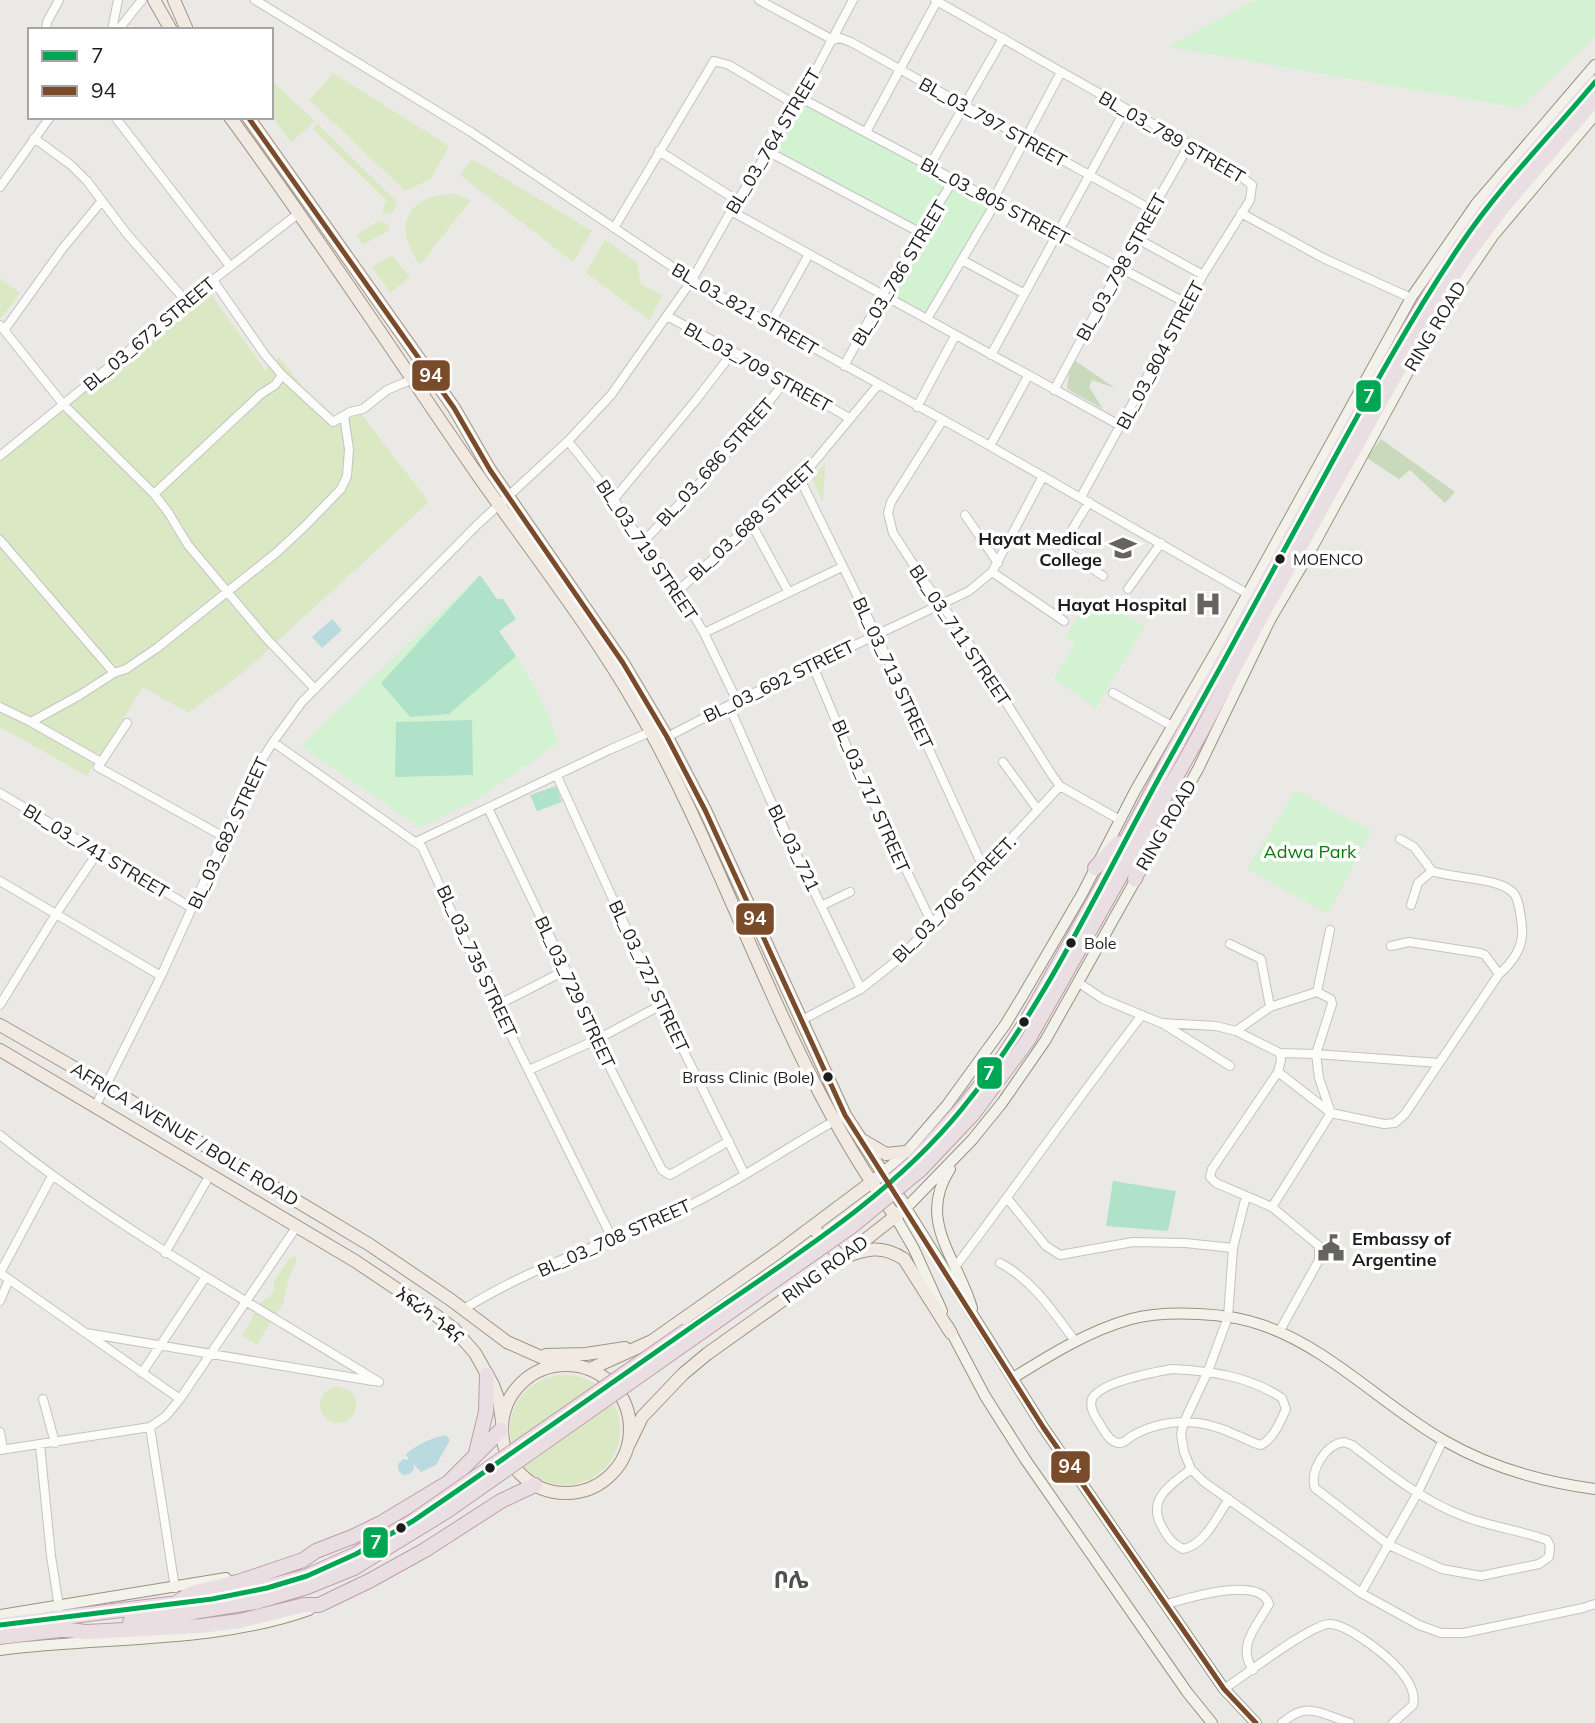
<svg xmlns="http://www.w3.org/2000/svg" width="1595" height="1723" font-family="Mulish,'Noto Sans Ethiopic',sans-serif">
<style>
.grass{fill:#dae9c4}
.forest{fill:#c8dabb}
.park{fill:#d3f2d1}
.pitch{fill:#b0e2ca}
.water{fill:#b9dadf}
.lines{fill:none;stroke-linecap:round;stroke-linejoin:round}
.street-casing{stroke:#c4c3c2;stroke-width:10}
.secondary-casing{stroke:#95947e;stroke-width:12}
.primary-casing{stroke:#a19582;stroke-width:14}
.highway-casing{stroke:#c09daa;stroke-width:16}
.street{stroke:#fcfcfb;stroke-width:8}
.secondary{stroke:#f3f2ea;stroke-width:10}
.primary{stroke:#f0eae3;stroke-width:12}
.highway{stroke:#e9dee1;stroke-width:14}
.highway-bridge-casing{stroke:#c09daa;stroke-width:16;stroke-linecap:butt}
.highway-bridge{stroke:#e9dee1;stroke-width:14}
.bus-1-casing{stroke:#fff;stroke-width:10}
.bus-2-casing{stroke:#fff;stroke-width:10}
.bus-1{stroke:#00a651;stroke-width:5}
.bus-2{stroke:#7a4b2a;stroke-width:5}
.bus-dot{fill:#1d1d1d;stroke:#fff;stroke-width:2.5}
.labels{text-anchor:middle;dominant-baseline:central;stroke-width:7;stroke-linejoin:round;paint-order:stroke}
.bus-label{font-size:16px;fill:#1d1d1d;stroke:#fff;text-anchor:start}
.street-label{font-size:18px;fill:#1d1d1d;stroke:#fff}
.poi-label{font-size:18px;font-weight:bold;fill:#1d1d1d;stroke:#fff;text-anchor:end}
.park-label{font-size:18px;fill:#0c7a0d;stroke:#fff}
.district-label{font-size:24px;font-weight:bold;fill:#505050;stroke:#fff}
.line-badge{stroke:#fff;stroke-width:2.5}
.badge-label{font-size:19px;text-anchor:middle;font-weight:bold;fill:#fff}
</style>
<rect width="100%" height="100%" fill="#ebe9e6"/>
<path class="grass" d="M333,73L449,146L431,179L405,191L310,100Z
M271,80L315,121L291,143L271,115Z
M317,123L397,202L391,215L382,212L386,200L313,129Z
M472,159L592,231L573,262L460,175Z
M454,194L471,200L420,265C392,227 406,195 454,194Z
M378,221L389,224V230L363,245L357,235Z
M605,240L637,262L641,284L663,296L649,320L586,273Z
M392,255L410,277L390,293L372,267Z
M0,278L20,293L1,318L0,317Z
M210,293L265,370L279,357L335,427L359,411L429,502L245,671L188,713L143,687L87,776L0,727V459Z
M825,463L823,503L812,479Z
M297,1256L295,1266L289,1277L283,1303L257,1344L242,1336L260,1303L268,1298L274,1290V1281L289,1259Z
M510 1430a55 55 0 1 1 110 0a55 55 0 1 1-110 0Z
M320 1405a18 18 0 1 1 36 0a18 18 0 1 1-36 0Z"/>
<path class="forest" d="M1071,358L1115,388L1092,380L1089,387L1103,409L1067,389Z
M1381,439L1455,492L1445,503L1410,470L1399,479L1367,458Z"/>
<path class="park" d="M1254,0H1595V37L1520,108L1168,47Z
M804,98L996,200L930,321L885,300L924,234L771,152Z
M480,575L497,599H503L516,619L499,631C523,666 546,702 558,743L484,795L420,828L301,746Z
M1089,597L1145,626L1096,708L1054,679L1075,643L1066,637Z
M1296,790L1371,831L1328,914L1247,869Z"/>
<path class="pitch" d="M480,575L497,599H503L516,619L499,631L516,656L449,714L410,717L381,683Z
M472,720L473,775L395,777L396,722Z
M556,786L562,802L537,811L530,795Z
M1113,1181L1176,1191L1168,1231L1106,1226Z"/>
<path class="water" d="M332,619L342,630L322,648L312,637Z
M446,1435L450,1440L436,1465L421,1472L413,1464L414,1469L410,1474L403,1475L398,1470V1464L403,1459L409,1460L406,1454C418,1444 431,1438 446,1435Z"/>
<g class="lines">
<g class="street-casing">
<path id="street" d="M255,0L471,132L692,280L990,446L1248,594
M759,0L833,40L840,38L851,42L1152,210
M935,0L1227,166L1252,185L1250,200L1203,275L1081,497
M46,30L47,22L59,0
M112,30L118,0
M118,30L142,0
M801,98L1188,304
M115,117L230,266
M866,132L937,1
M34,138L71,165L87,181L127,234L186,301
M659,151L738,201
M769,152L921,233
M929,167L1003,38
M0,187L50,117
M993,200L1061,72
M731,211L1121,426
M1241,213L1323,258L1411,298
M614,228L714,61L729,65L796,105
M1136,238L1203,275
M962,260L1023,293
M667,316L764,368L849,418
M927,319L996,202
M770,324L808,256
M0,325L63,404L154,494L168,512L188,545L267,639L315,689
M5,329L63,248L101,202
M991,355L1125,110
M844,366L882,296L954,179
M282,375L333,422L350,412L363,409L387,390L413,379
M1054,390L1136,238L1189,145
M917,407L955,336
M942,421L891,502L888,513L893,533L924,581L961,631L1052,775L1060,786L1120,820
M568,441L614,499L627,521L679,590L704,633L737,701
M990,446L1028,376
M0,456L137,344L186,301L299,213
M800,479L876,634L984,869
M154,494L261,394L275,385L282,375L265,355L213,280
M614,499L696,400L733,352
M1089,502L1062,546L1064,549L1103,576
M965,515L998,563
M751,523L788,591
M0,540L114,673
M644,541L716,466L785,382
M992,572L1064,621
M1128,589L1161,543
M679,590L800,479L878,385
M704,633L842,567
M813,666L852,759L933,925
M1113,693L1172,726
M729,706L769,797L861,989
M0,707L31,722L80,695L114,673L126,669L157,648L276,553L304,527L341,489L347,476L349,449L344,416
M31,722L101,762
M127,723L98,767L224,837
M667,737L737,701L969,591L992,572L1043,476
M273,742L422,847L477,967L612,1238
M1003,762L1038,810
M557,776L661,1005L744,1173
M0,793L192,908
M488,808L591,1022L596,1040L662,1170L670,1175L729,1141
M416,842L609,750L650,732
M0,881L161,976
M1411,905L1418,883L1432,871
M821,906L850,892
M1230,944L1261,959L1270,1007
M1391,946L1409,942L1480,953L1485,955L1499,974C1513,962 1524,947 1522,927C1521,917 1520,904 1515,895C1503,877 1453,879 1432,871L1414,847L1400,839
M1079,983L1103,999L1161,1023L1216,1026L1236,1031L1280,1053L1281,1060L1278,1072L1212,1169L1210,1177L1216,1183L1272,1207L1319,1246V1260L1279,1332
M1317,992L1331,999L1332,1004L1316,1054L1439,1063
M0,1005L56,914L98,852
M496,1006L566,970
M800,1021L861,989L900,958L1060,786
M1162,1023L1230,1066
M1236,1031L1270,1007L1317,992L1330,930
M529,1070L596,1040L661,1005
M1278,1072L1331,1113L1384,1124L1395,1123L1405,1114L1499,974
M95,1107L161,976L253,774L273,742L302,702L477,525L568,441L611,395L692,280L731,211L801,98L853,0
M0,1135C117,1229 251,1303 379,1382
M1246,1196L1233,1248L1228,1317L1208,1371L1184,1422L1181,1434L1184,1452L1191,1469L1204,1482L1361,1593L1419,1625L1441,1633H1464L1583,1608L1595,1604
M1007,1198L1046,1246L1060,1255L1133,1242L1185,1243L1233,1248
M1272,1207L1331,1113L1319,1078L1316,1054L1280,1053
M165,1253L210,1175
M1000,1263C1033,1280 1053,1312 1075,1341
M955,1267C1018,1184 1078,1098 1142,1015
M0,1273L180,1399
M0,1273L52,1176
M0,1301L9,1279
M464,1309C534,1265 612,1242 686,1207C738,1182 787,1147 838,1119
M86,1333L373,1381
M1172,1369C1212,1371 1248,1376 1282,1398L1286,1409C1280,1422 1274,1438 1261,1445C1252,1443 1245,1438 1236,1435C1220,1427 1202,1422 1184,1422C1167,1422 1147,1427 1132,1436C1127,1439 1124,1444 1118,1443C1109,1441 1104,1431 1100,1424C1095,1417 1089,1407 1092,1399C1100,1382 1155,1372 1172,1369Z
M142,1373L205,1278
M43,1399L55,1443
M150,1427L175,1588
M0,1432L3,1449
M1344,1442L1352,1445C1387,1472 1421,1500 1463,1516C1490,1527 1520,1530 1547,1540L1550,1546L1549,1557L1539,1564L1481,1576L1442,1569L1389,1545L1315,1488C1309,1472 1325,1444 1344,1442Z
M40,1445L51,1556L59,1607
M0,1450L150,1427L166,1416L180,1399L297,1226
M1191,1469C1172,1484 1147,1498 1161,1525C1167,1536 1171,1543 1183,1549C1205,1545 1217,1516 1229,1499
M1361,1593L1417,1494L1443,1440
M1167,1604C1188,1598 1260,1575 1269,1604C1257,1626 1236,1646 1253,1670
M1224,1689C1244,1676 1310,1625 1329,1624C1345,1623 1382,1652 1393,1663C1403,1673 1417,1689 1413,1705L1393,1723
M1282,1723C1307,1700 1321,1714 1350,1723"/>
</g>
<g class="secondary-casing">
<path id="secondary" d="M950,1169C916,1221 958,1259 972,1308
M882,1173L903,1156L947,1105L1005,1025L1022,997L1082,894L1135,791L1225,635L1411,298L1476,204L1595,65
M895,1216L914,1249L942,1311
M948,1326L985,1396L1025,1459L1187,1692L1212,1723
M1013,1378C1050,1355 1088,1331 1131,1319C1153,1313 1177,1313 1199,1314C1220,1315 1242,1318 1262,1325C1331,1349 1382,1405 1445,1441C1490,1467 1543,1482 1595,1489
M0,1615L226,1578
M0,1650C103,1636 210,1645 309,1610
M1256,1723L1224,1689L1043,1427L906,1208L972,1140L1002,1103L1045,1041L1198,769L1270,620L1306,559L1438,317L1493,236L1595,115"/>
</g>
<g class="primary-casing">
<path id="primary" d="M154,0L171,30
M174,0L187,30
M230,117C316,234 395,355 477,474C531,551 591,627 638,709C732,873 783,1063 895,1216
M248,117L454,408L490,470L623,663L667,737L705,810L845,1115L906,1208L842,1258L707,1354L683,1374L642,1417L629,1444
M0,1025L94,1079L370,1245L451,1300L507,1342L559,1365
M0,1050L355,1261L437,1316L454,1329L475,1353L493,1385L499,1401L502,1421
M864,1141L886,1154L905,1152
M812,1227L842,1258C865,1249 882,1244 904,1259L951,1333
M546,1355L586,1354L625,1348
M502 1429a64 64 0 1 1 128 0a64 64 0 1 1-128 0Z
M590,1369L652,1341L777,1253L877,1178"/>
</g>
<g class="highway-casing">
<path id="highway" d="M1095,868L1118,843
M1135,879L1149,835
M1058,987L1200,734L1261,617L1432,309L1467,255L1503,207L1595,99
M913,1163L963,1107L1003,1057L1026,1022L1104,883L1169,759L1359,413L1437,282L1461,244L1506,184L1595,82
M476,1453L486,1412L487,1375
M174,1604L192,1593L241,1581L303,1560L316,1551L352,1537L381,1523L449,1482L501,1430
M130,1622L256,1602L307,1587
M0,1625L234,1596L307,1576
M60,1629L86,1632L201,1626L240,1621L304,1605H319L369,1581L425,1550L501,1501L535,1485
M0,1637L68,1629"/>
</g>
<use href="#street" class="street"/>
<use href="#secondary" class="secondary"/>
<use href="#primary" class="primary"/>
<use href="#highway" class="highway"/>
<g class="highway-bridge-casing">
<path id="highway-bridge" d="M893,1180L913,1163
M307,1576L356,1554L413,1521L687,1330
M307,1587L354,1568L447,1511L852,1226L921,1169L973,1114L1028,1040L1058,987"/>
</g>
<use href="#highway-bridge" class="highway-bridge"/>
<g class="bus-1-casing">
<path id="bus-1" d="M0,1625L212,1599L267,1588L307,1576L356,1554L413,1521C510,1455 606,1387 703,1319C794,1256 890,1197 961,1110C1048,1004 1103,877 1170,758C1218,672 1265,586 1312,499C1359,413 1406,325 1461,244C1500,186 1550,136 1595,82"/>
</g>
<g class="bus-2-casing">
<path id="bus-2" d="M248,117L454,408L490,470L623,663L667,737L705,810L845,1115L1043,1427L1224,1689L1256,1723"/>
</g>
<use href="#bus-1" class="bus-1"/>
<use href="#bus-2" class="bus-2"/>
</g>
<defs>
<g id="university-bare" transform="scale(2.1)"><path d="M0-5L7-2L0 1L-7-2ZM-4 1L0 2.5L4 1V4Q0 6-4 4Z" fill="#656463" stroke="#fff" stroke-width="2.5" paint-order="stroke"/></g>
<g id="hospital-bare" transform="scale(2.1)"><path d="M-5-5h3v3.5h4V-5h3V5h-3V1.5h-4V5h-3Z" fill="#656463" stroke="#fff" stroke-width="2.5" paint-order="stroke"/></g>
<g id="civic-bare" transform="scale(2.1)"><path d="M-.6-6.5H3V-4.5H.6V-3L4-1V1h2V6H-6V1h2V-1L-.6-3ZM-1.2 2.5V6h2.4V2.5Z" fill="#656463" stroke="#fff" stroke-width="2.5" paint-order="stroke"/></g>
</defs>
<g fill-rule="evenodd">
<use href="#university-bare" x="1123" y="548"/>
<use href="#hospital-bare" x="1208" y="604"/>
<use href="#civic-bare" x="1331" y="1248"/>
</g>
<g class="bus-dot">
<circle cx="1280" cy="559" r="6"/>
<circle cx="1071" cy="943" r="6"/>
<circle cx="1024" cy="1022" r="6"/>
<circle cx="828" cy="1077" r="6"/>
<circle cx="490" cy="1468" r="6"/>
<circle cx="401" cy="1528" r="6"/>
</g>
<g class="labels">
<g class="bus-label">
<text x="1293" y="559">MOENCO</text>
<text x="1084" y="943">Bole</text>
<text x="815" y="1077" text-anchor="end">Brass Clinic (Bole)</text>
</g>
<g class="street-label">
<text transform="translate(993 122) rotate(29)">BL_03_797 STREET</text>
<text transform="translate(1172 137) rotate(30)">BL_03_789 STREET</text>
<text transform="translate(773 141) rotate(-59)">BL_03_764 STREET</text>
<text transform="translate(995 201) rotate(28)">BL_03_805 STREET</text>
<text transform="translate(1121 267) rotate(-61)">BL_03_798 STREET</text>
<text transform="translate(899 273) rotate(-59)">BL_03_786 STREET</text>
<text transform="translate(745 309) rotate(30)">BL_03_821 STREET</text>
<text transform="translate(1435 326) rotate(-59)">RING ROAD</text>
<text transform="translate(149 334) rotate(-40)">BL_03_672 STREET</text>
<text transform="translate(1160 355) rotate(-62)">BL_03_804 STREET</text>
<text transform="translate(758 367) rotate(29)">BL_03_709 STREET</text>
<text transform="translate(715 462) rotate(-48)">BL_03_686 STREET</text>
<text transform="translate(752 521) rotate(-43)">BL_03_688 STREET</text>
<text transform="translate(647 550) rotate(56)">BL_03_719 STREET</text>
<text transform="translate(960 635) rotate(56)">BL_03_711 STREET</text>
<text transform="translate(893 673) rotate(65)">BL_03_713 STREET</text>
<text transform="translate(779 681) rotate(-26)">BL_03_692 STREET</text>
<text transform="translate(871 796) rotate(66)">BL_03_717 STREET</text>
<text transform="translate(1166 825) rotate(-60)">RING ROAD</text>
<text transform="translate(228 833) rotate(-65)">BL_03_682 STREET</text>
<text transform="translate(794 848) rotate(64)">BL_03_721</text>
<text transform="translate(96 851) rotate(31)">BL_03_741 STREET</text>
<text transform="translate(954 899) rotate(-46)">BL_03_706 STREET.</text>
<text transform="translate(477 961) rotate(65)">BL_03_735 STREET</text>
<text transform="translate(649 976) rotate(65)">BL_03_727 STREET</text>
<text transform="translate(575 992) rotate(65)">BL_03_729 STREET</text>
<text transform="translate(185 1134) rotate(31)">AFRICA AVENUE / BOLE ROAD</text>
<text transform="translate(614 1238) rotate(-24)">BL_03_708 STREET</text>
<text transform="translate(825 1269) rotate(-36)">RING ROAD</text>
<text transform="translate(430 1315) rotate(38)">አፍሪካ ጎዳና</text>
</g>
<g class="poi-label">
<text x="1102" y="538">Hayat Medical<tspan x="1102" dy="21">College</tspan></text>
<text x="1187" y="604">Hayat Hospital</text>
<text x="1352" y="1238" text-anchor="start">Embassy of<tspan x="1352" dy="21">Argentine</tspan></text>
</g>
<g class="park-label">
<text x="1310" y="851">Adwa Park</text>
</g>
<g class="district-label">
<text x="791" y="1579">ቦሌ</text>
</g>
</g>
<g class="line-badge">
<rect x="411" y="359" width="40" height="33" rx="7" fill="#7a4b2a"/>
<rect x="1355" y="379" width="27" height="34" rx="7" fill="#00a651"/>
<rect x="735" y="902" width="40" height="34" rx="7" fill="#7a4b2a"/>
<rect x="976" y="1056" width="27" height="34" rx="7" fill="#00a651"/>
<rect x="1050" y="1450" width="41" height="34" rx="7" fill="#7a4b2a"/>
<rect x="362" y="1526" width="27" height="33" rx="7" fill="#00a651"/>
</g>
<g class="badge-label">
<text x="431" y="382">94</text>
<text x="1369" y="403">7</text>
<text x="755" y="925">94</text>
<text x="989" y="1080">7</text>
<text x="1070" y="1473">94</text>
<text x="376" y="1549">7</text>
</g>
<rect x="28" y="28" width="245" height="91" fill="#ffffff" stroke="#a5a5a5" stroke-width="2"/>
<rect x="42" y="51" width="35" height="10" fill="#00a651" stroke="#a5a5a5" stroke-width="2"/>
<text x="91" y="63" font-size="21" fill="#1d1d1d">7</text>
<rect x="42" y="86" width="35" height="10" fill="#7a4b2a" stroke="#a5a5a5" stroke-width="2"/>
<text x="91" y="98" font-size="21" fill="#1d1d1d">94</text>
</svg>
